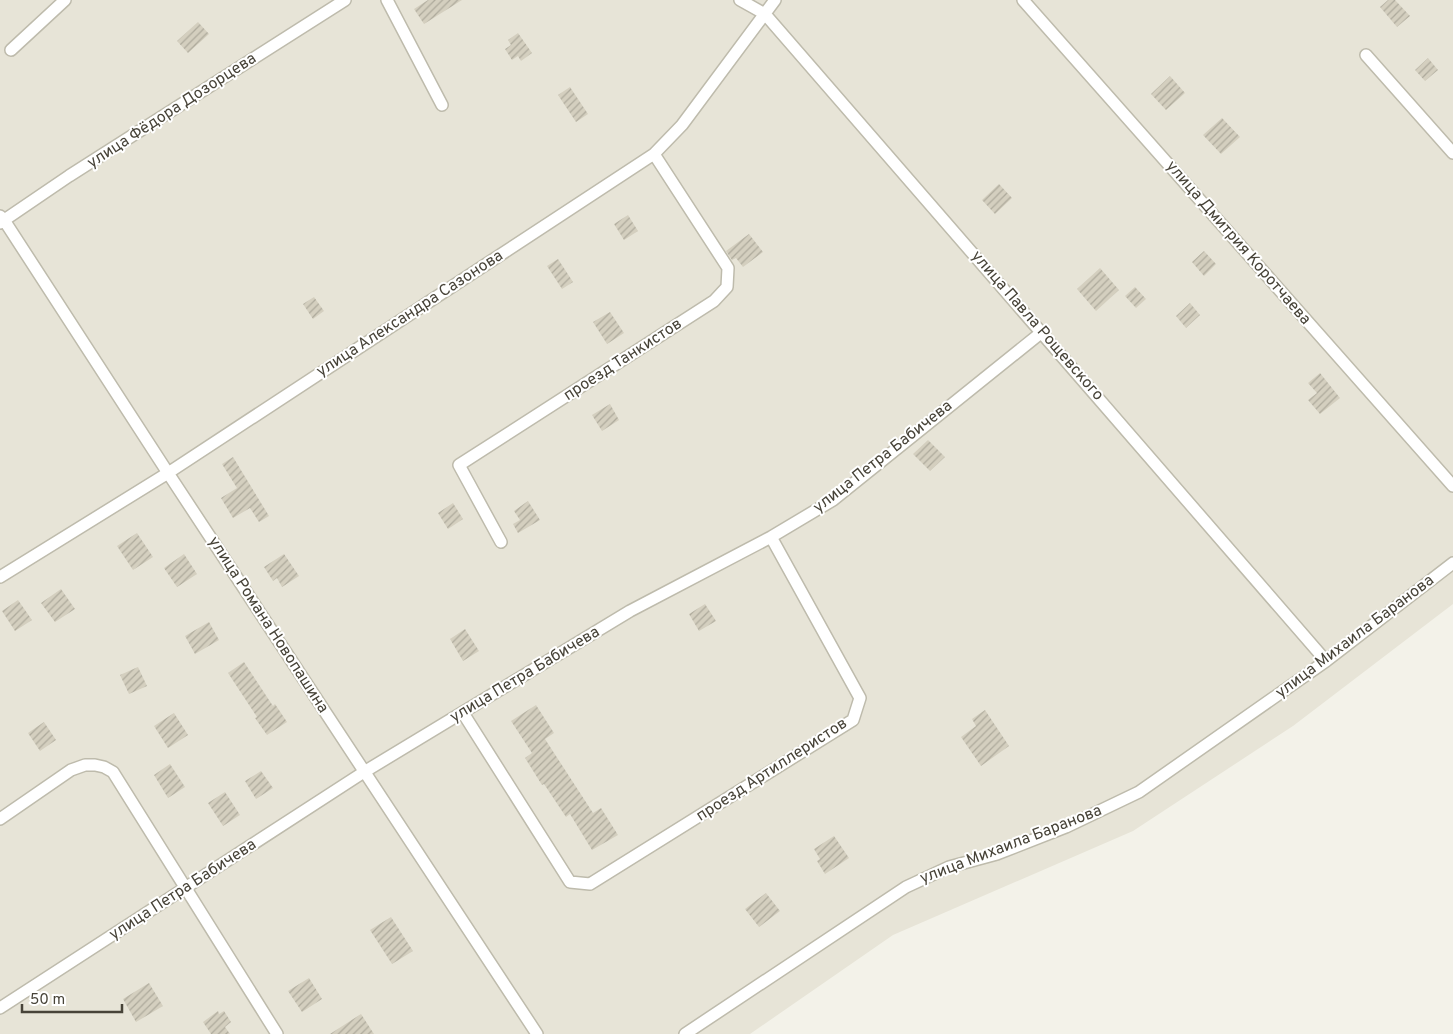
<svg xmlns="http://www.w3.org/2000/svg" width="1453" height="1034" font-family="Overpass,sans-serif">
<style>
.residential{fill:#e7e4d7}
.building{fill:url(#building-hatch)}
.lines{fill:none;stroke-linecap:round;stroke-linejoin:round}
.minor-casing{stroke:#bebbac;stroke-width:14}
.minor{stroke:#fff;stroke-width:11}
.labels{text-anchor:middle;dominant-baseline:central;stroke-width:4;stroke-linejoin:round;paint-order:stroke}
.street-label{font-size:16px;fill:#474338;stroke:#fff}
</style>
<defs>
<pattern id="building-hatch" width="6" height="6" patternUnits="userSpaceOnUse" patternTransform="scale(1.25)"><rect width="6" height="6" fill="#d4cfbf"/><path d="M-1 1l2-2M0 6l6-6M5 7l2-2" fill="none" stroke="#aeaa9c"/></pattern>
</defs>
<rect width="100%" height="100%" fill="#f3f2e9"/>
<path class="residential" d="M0,0H1453V604L1293,726L1133,831L893,935L750,1034H0Z"/>
<path class="building" d="M428,0H462L424,24L414,9Z
M1388,0H1395L1410,16L1397,27L1380,7Z
M198,22L209,34L188,53L177,41Z
M518,33L532,53L521,61L518,56L512,60L505,49L511,45L508,40Z
M1428,58L1438,70L1425,81L1415,70Z
M1170,76L1185,93L1166,110L1151,94Z
M570,87L588,114L576,122L558,95Z
M1222,118L1240,137L1221,154L1203,135Z
M999,184L1012,198L995,214L982,200Z
M628,215L638,231L624,240L614,224Z
M749,234L763,252L743,267L736,258L732,260L726,251Z
M1204,251L1216,264L1204,276L1192,262Z
M558,259L573,282L562,289L547,266Z
M1100,268L1119,290L1096,311L1077,289Z
M1135,287L1146,299L1136,308L1125,296Z
M314,297L324,311L313,319L303,304Z
M1190,303L1200,315L1186,328L1176,316Z
M610,312L624,333L607,344L593,322Z
M1320,373L1340,398L1320,414L1308,400L1317,393L1308,383Z
M610,404L619,420L602,431L592,415Z
M928,440L945,457L930,471L913,454Z
M233,457L269,516L259,522L250,508L233,518L221,498L237,488L222,464Z
M528,501L540,520L518,533L513,524L520,520L514,511Z
M453,503L463,519L448,529L438,513Z
M137,533L153,557L133,570L117,546Z
M184,554L197,574L177,587L164,568Z
M284,554L299,576L282,587L277,578L273,581L264,567Z
M61,589L75,609L55,622L41,603Z
M18,600L32,620L15,631L2,611Z
M705,604L716,621L699,631L689,614Z
M209,622L219,640L195,654L185,636Z
M465,629L479,651L463,661L450,639Z
M244,662L273,706L275,704L287,722L267,735L255,718L257,717L228,673Z
M138,667L147,686L129,694L120,675Z
M536,705L554,733L545,739L593,813L601,808L618,835L592,850L570,814L566,817L544,784L542,785L525,758L532,753L511,721Z
M985,710L1009,746L981,766L961,737L976,726L972,719Z
M174,713L188,735L168,748L154,726Z
M44,722L56,740L40,751L28,733Z
M170,764L185,787L168,798L154,775Z
M261,771L273,788L256,799L245,781Z
M225,792L240,815L223,826L208,803Z
M834,836L849,858L825,874L817,861L820,859L814,849Z
M766,893L780,911L759,927L745,909Z
M391,917L413,951L392,964L370,930Z
M309,978L322,999L302,1012L288,991Z
M149,983L163,1006L136,1022L123,999Z
M218,1011L219,1014L224,1011L231,1022L225,1027L230,1034H211L203,1022Z
M361,1014L374,1034H330Z"/>
<g class="lines">
<g class="minor-casing">
<path id="minor" d="M387,0L442,105
M740,0L765,14L1326,661
M1023,0L1453,486
M11,50L65,0
M1366,55L1453,153
M0,216L4,220L168,473L537,1034
M0,223L69,176L345,0
M501,542L459,465L714,301L727,287L728,268L654,154
M0,577L168,473L654,154L682,125L775,0
M463,713L570,882L590,884L853,720L860,698L771,537
M0,819L71,770L85,765H95L104,767L113,772L277,1034
M0,1008L364,772L630,611L771,537L833,500L1042,332
M685,1034L906,887L949,867L997,854L1066,827L1139,792L1326,661L1453,563"/>
</g>
<use href="#minor" class="minor"/>
</g>
<g class="labels">
<g class="street-label">
<text transform="translate(172 111) rotate(-33)">улица Фёдора Дозорцева</text>
<text transform="translate(1238 243) rotate(49)">улица Дмитрия Коротчаева</text>
<text transform="translate(410 314) rotate(-33)">улица Александра Сазонова</text>
<text transform="translate(1037 326) rotate(49)">улица Павла Рощевского</text>
<text transform="translate(623 360) rotate(-33)">проезд Танкистов</text>
<text transform="translate(883 457) rotate(-38)">улица Петра Бабичева</text>
<text transform="translate(268 625) rotate(57)">улица Романа Новопашина</text>
<text transform="translate(1355 637) rotate(-37)">улица Михаила Баранова</text>
<text transform="translate(525 675) rotate(-31)">улица Петра Бабичева</text>
<text transform="translate(772 770) rotate(-33)">проезд Артиллеристов</text>
<text transform="translate(1011 845) rotate(-21)">улица Михаила Баранова</text>
<text transform="translate(183 890) rotate(-33)">улица Петра Бабичева</text>
</g>
</g>
<path d="M22 1004v8h100v-8" fill="none" stroke="#474338" stroke-width="2.5"/>
<text x="30" y="1004" font-size="15" fill="#474338" stroke="#ffffff" stroke-width="4" paint-order="stroke">50 m</text>
</svg>
